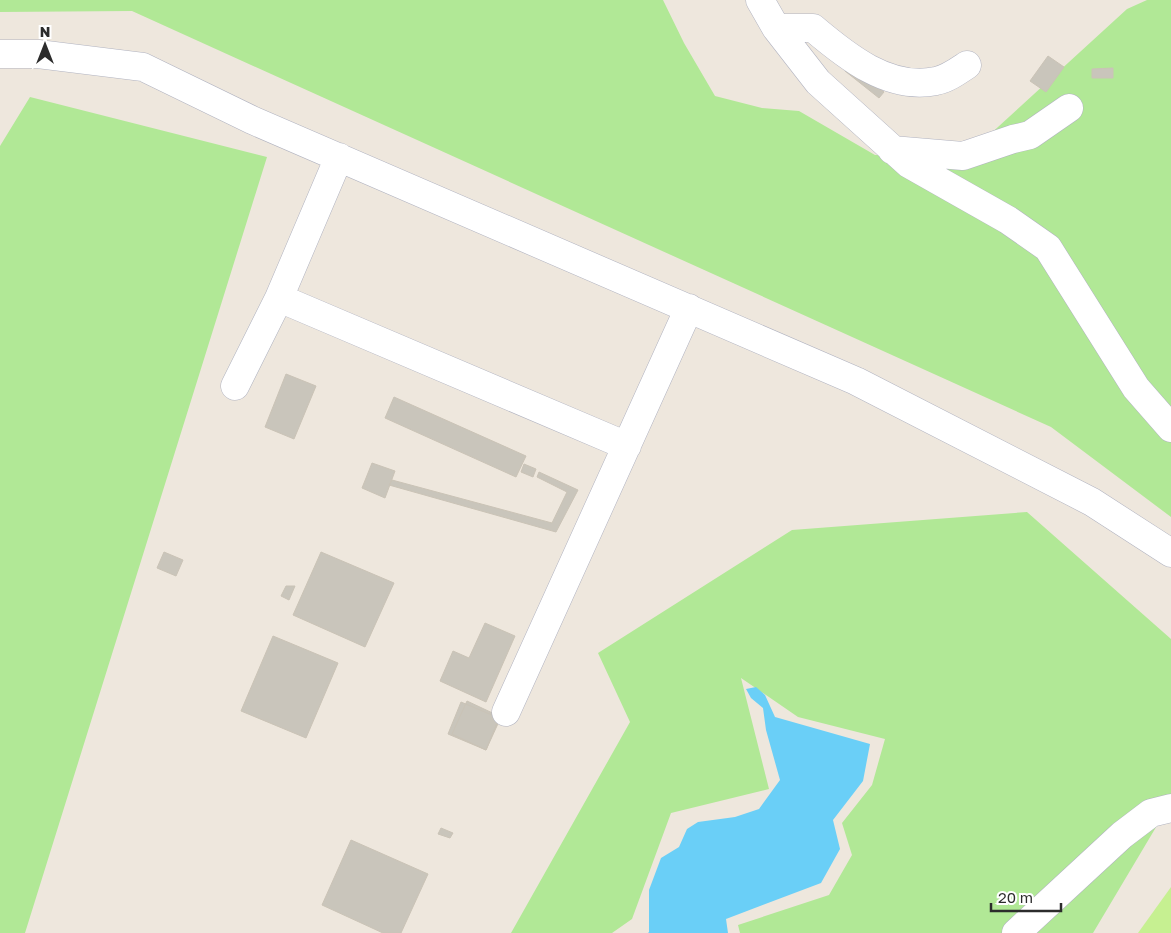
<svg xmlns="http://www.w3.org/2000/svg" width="1171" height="933" font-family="'Golos Text',sans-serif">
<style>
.green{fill:#b1e896}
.pitch{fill:#c6f091}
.water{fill:#6acff7}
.building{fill:#c9c5bb;stroke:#cac3b6}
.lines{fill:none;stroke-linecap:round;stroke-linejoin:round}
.minor-casing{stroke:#b1b3c0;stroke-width:29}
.minor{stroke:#fff;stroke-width:28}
</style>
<rect width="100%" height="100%" fill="#eee7dd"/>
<path class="green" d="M0,0H663L684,43L715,96L762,108L799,111L875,155L928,156L987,137L1127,9L1147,0H1171V517L1051,427L132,11L0,12Z
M30,97L267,157L25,933H0V146Z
M1027,512L1171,639V802L1093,933H740L738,925L829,895L852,855L842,823L872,785L885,739L798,717L741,678L769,789L671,813L632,919L612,933H511L630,722L598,653L792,530Z"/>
<path class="pitch" d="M1171,887V933H1138Z"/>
<path class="water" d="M756,687L765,695L775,717L870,744L863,781L833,820L840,849L821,883L726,919L728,933H648L649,932V890L661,858L679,847L687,829L698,822L735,817L759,809L780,780L766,730L763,708L751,698L746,689Z"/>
<path class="building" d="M1048,56L1064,67L1046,92L1030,81Z
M850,64L884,92L879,98L845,71Z
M1113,68V78H1092V69Z
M286,374L316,386L294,439L265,427Z
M394,397L526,456L516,477L385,418Z
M372,463L395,471L385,498L362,488Z
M524,464L536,469L533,477L521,472Z
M539,472L578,490L556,532L389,485L392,480L552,523L567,492L537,477Z
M164,552L183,560L176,576L157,568Z
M321,552L394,583L365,647L293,615Z
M286,586H295L289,600L281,596Z
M485,623L515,636L486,702L440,681L453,651L469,658Z
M273,636L338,663L306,738L241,711Z
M467,701L501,717L486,750L452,734Z
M461,702L499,718L486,750L448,734Z
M441,828L453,833L450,838L438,834Z
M351,840L428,874L401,933H383L322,905Z"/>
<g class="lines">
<g class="minor-casing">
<path id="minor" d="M760,0L776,28L818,82L909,164L1008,220L1048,248L1136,388L1171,428
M776,28H813C846,56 889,91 936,81C947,79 958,71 967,65
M0,54H38L143,67L252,120L856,381L1092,502L1171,553
M892,150L963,156L1013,139L1030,135L1069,108
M279,298L627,446
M235,386L279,298L339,157
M506,712L689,308
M1016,933L1122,835L1151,813L1171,808"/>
</g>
<use href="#minor" class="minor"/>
</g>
<g transform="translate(45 45)" stroke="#ffffff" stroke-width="4" paint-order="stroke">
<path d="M0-4L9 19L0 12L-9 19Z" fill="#2c2c2c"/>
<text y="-8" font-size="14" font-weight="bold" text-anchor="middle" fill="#2c2c2c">N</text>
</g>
<path d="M991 903v8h70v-8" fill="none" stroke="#2c2c2c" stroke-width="2.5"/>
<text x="998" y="903" font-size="15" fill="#2c2c2c" stroke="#ffffff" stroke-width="4" paint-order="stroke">20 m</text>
</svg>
